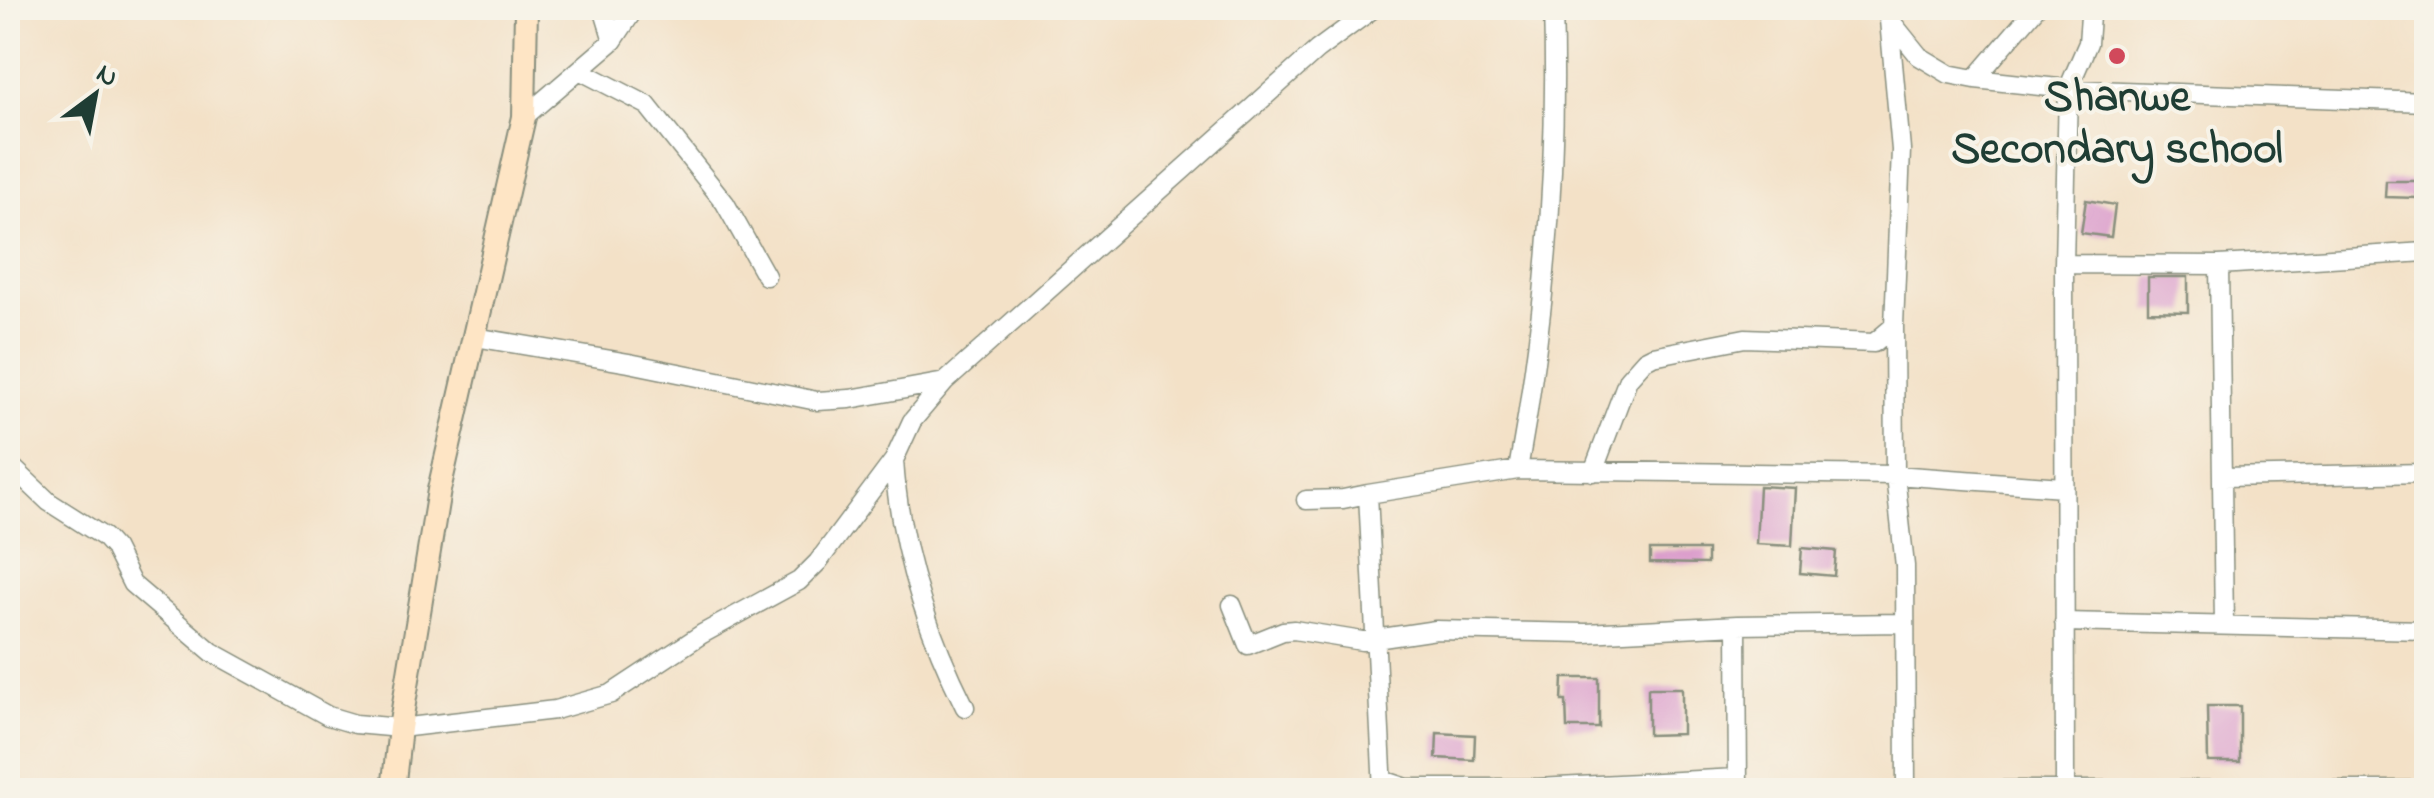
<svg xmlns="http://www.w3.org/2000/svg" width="2434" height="798" font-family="'Indie Flower',sans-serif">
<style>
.building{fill:#db9ecc}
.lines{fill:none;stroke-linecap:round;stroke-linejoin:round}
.street-casing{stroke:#898f7e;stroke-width:21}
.secondary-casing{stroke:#898f7e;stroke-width:26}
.street{stroke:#fff;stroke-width:18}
.secondary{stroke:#fee5c5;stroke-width:22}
.poi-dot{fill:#d1495b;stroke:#f7f3e8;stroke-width:4}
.labels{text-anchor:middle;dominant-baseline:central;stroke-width:8;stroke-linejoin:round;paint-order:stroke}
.poi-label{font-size:45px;font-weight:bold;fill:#1f3d34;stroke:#f7f3e8}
</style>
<rect width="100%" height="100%" fill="#f7f3e8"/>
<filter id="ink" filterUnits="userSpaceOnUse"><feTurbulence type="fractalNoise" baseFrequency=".01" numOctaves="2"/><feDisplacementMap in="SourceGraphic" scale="20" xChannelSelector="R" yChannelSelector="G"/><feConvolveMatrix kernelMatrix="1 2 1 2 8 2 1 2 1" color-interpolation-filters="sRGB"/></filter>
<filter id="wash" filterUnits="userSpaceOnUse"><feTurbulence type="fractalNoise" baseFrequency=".0048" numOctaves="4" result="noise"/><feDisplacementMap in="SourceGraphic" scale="40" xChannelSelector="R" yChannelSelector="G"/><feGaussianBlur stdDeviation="2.25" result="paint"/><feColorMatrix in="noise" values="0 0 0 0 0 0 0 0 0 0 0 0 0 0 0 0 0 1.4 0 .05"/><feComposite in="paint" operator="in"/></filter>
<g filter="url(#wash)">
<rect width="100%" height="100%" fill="#f3e1c7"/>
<g id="blocks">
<path class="building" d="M2386,181H2417V198L2385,197Z
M2086,200L2115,205L2111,237L2081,233Z
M2148,277H2188V312L2148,311Z
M1759,486L1795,488L1792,546L1756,544Z
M1802,548L1836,551L1834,576L1800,573Z
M1650,550H1707V564L1650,563Z
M1563,678H1599V728H1567L1566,701H1562Z
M1648,688H1682V734L1648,735Z
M2207,706H2240V762H2208Z
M1437,733L1475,735L1474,760L1436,758Z"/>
</g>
</g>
<g filter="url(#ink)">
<use href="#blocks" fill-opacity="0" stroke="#898f7e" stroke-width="2.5"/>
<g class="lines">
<g class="street-casing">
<path id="street" d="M603,8L613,41
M1889,20L1901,150L1894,326L1895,475L1905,566L1906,790
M1890,20L1919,56L1949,74L1975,79L2068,89L2426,102
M581,71L647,105L725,203L766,276
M1975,79L2036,8
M524,117L613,41L635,8
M2064,264L2219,265L2426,252
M2219,265L2224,625
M475,337L629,363L817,401L850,399L945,382
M894,460C899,545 927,631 965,707
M8,463L49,502L104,537L114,548L132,584L212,652L328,716L355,724L400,728L555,710L611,694L702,634L799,581L818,562L894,460L912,421L945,382L1317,50L1374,8
M1518,470C1546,317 1558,163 1553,8
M1593,472L1628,379L1645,360L1653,356L1745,338L1874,343L1894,326
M2223,477L2426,473
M1306,500L1343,499L1368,494
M1232,605L1248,645L1283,631L1294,630L1362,641L1436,630L1586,633L1737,625L1905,623
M2064,622L2426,630
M1737,625L1738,790
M1383,780L1407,788H1538L1738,778
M2065,789L2064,264L2068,89L2088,43L2090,16L2086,8
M1383,790L1368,494L1518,470L1895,475L2063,487
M1929,790H2426"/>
</g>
<g class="secondary-casing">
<path id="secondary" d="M393,790L400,728L439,490L524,117L526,8"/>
</g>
<use href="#street" class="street"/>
<use href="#secondary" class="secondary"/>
</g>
</g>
<circle class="poi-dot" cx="2117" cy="56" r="10"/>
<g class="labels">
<g class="poi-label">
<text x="2117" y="99">Shanwe<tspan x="2117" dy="52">Secondary school</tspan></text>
</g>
</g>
<rect width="2434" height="798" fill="none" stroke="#f7f3e8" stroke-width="40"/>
<g transform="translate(95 95) rotate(32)" stroke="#f7f3e8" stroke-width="8" paint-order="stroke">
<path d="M0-8L18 38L0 25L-18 38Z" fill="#1f3d34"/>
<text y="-15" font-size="28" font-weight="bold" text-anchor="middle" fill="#1f3d34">N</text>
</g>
</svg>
